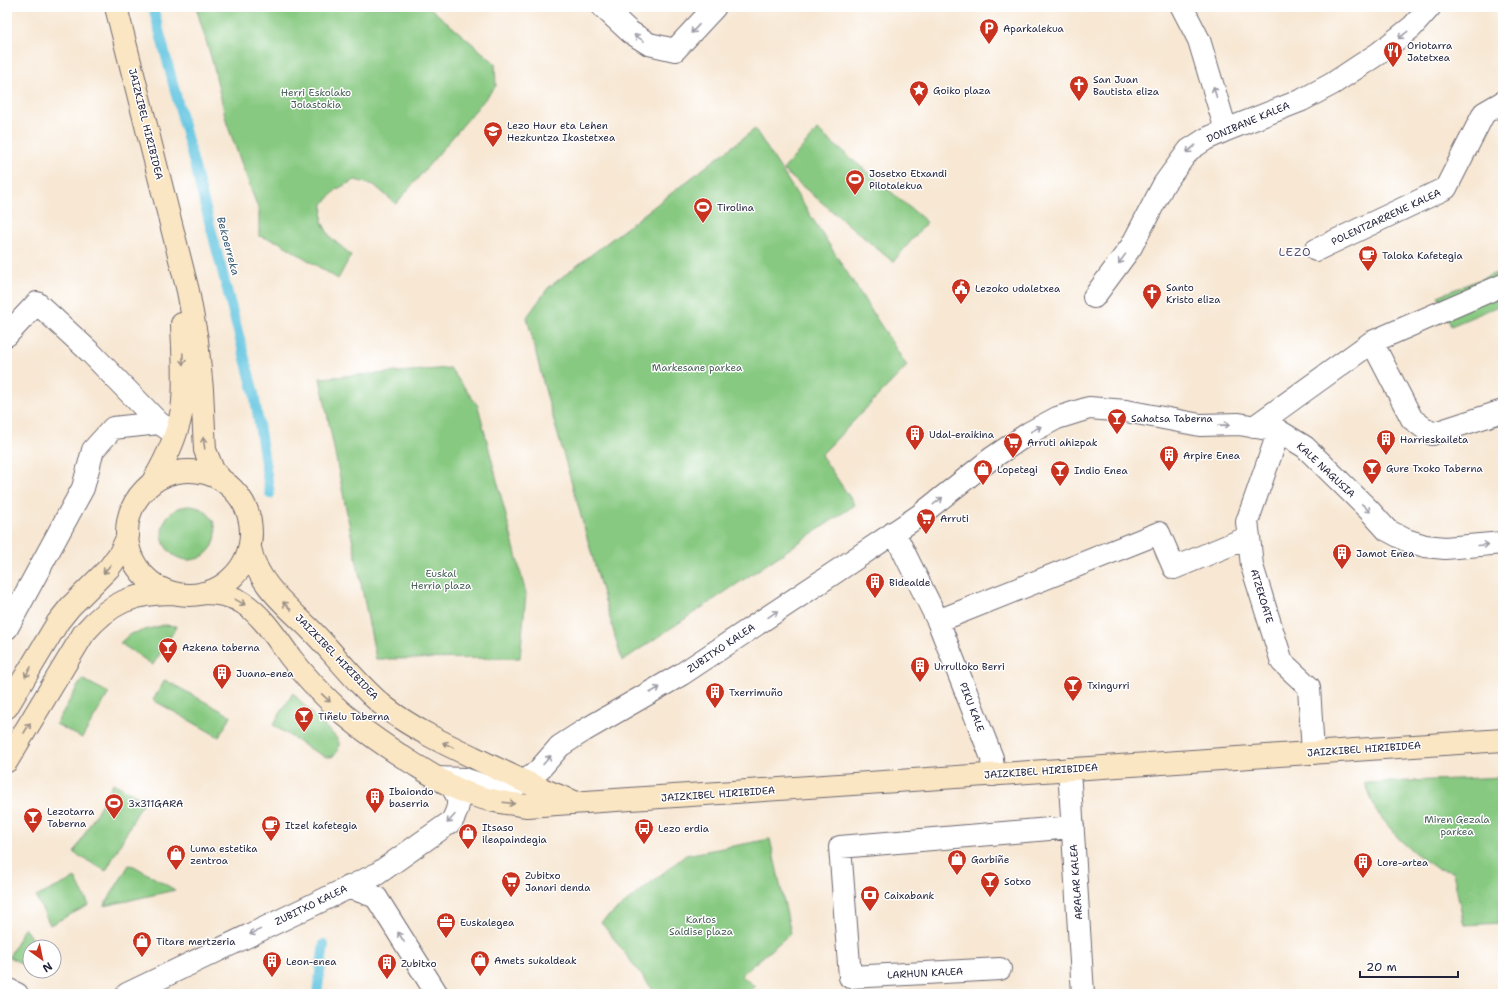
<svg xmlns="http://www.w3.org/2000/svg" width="1510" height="1001" font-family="'Shantell Sans',sans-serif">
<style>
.green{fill:#87c981;stroke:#54765e}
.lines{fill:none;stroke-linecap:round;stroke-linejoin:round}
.stream{stroke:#62c5e0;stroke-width:10}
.street-casing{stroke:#6d6770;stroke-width:24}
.secondary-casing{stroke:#6d6770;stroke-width:24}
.street{stroke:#fff;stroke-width:22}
.secondary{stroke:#fbe6c3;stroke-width:22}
.oneway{stroke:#9c9ca7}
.oneway2{stroke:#998e86}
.labels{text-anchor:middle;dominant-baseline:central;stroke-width:3;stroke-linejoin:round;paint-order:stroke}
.poi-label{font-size:10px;fill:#22223b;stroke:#fff;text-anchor:start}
.park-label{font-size:10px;fill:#455c54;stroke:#fff}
.street-label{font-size:10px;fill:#22223b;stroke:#fff}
.water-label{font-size:11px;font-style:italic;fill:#385b75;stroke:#fff}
.quarter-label{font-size:12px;letter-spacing:1px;fill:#554f71;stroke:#fff}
</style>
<rect width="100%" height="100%" fill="#fff"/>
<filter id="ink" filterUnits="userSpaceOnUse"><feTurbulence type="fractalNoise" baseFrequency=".025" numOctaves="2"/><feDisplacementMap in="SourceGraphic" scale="8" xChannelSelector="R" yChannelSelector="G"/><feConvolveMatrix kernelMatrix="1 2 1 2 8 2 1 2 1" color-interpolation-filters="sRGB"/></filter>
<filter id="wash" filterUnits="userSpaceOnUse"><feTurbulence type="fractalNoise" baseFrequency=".012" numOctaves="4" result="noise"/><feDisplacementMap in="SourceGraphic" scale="16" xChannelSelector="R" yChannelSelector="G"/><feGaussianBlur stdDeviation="0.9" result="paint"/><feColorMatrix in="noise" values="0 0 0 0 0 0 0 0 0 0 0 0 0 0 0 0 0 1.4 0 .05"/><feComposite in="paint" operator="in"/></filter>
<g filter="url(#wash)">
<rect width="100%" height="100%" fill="#f7e7d3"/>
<path class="green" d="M196,7H429L495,63L496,86L396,204L374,185L355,180L337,189L323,204L322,222L330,237L351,255L338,279L279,242L259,236V211L227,124L213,64Z
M755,129L907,366L821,455L855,505L622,661L543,382L527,317L548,288Z
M817,130L927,222L893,262L783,170Z
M1499,272L1503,285V304L1451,326L1438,296Z
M450,368L478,406L526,594L520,658L376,659L320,378Z
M162 533a27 27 0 1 1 54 0a27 27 0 1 1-54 0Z
M164,625L177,626L153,665L120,643L130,634Z
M82,679L109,693L82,738L56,724Z
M165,680L231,716L219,737L153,700Z
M293,693L315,717L336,737L339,743V747L335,755L331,757H326L310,749L273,725Z
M1503,777V923L1464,925L1453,872L1436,868L1415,853L1399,839L1376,811L1365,783Z
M113,783L144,800L106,871L74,853Z
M770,839L791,933L741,975L755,987L746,994H656L601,922L686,855Z
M129,865L134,866L175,890L104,906Z
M75,878L89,905L50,925L36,897Z
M24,928L38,947H30V968L9,957Z"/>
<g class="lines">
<path class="stream" d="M153,7L254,393L270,494
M317,994L324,944"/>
</g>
</g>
<g filter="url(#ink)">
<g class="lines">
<g class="street-casing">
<path id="street" d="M603,7L630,32L649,44L675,50L715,7
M1182,7L1199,40L1226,130
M1316,250L1446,188L1484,113L1503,102
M1094,297L1131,247L1164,184L1189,150L1206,139L1226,130L1302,100L1332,84L1379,53L1412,27L1430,7
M7,335L37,303L91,353L159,423L168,429
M1372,342L1412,419L1432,434L1503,411
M1254,427L1372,342L1503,285
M1279,431L1247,522L1249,537L1252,566L1282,662L1309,687L1313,753
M894,532L938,621L992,758L993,775
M938,621L1159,533L1174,568L1249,537
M7,628L83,488L93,450L113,428L159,423
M1069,769L1083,994
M436,778L464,779L490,788H507L524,782L538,771L560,746L585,730L682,674L849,563L920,515L992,458L1029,433L1057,418L1089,408L1126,411L1200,425L1239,424L1279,431L1305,447L1369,510L1387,530L1406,540L1425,546L1445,548L1503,543
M349,887L376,897L437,994
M1000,969L850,977L840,847L1073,827
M7,989L17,994
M127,994L377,874L452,821C460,806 461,798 450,785"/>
</g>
<g class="secondary-casing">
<path id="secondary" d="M116,7L188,291L197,340L202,389L205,450L213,470L220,478
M127 533a62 62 0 1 1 124 0a62 62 0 1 1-124 0Z
M152,483C167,458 180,431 183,402C185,376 183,350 182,324
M250,548C257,583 286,605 310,629C336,655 357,685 386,708C412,728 443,743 473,757C505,773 537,788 570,800
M203,593C217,593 231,595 243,603C263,616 277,639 291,658C305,676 321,693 338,709C360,729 384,745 409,761C427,772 445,784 464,792C484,800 505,803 527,806L1503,740
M7,707L58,622L70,607L109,568L120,553L128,536
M7,761L84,633C111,602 133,593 174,593"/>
</g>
<use href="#street" class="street"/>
<use href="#secondary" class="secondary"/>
</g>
<defs><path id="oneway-shaft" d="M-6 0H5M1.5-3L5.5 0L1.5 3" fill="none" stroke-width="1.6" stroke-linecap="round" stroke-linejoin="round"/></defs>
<g class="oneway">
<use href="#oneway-shaft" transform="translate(695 29) rotate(133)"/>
<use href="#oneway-shaft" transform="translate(1403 35) rotate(142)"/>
<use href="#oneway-shaft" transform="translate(639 38) rotate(-148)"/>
<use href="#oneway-shaft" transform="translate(1215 92) rotate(-106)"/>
<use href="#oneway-shaft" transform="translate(1191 149) rotate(140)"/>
<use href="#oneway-shaft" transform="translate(1122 259) rotate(126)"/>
<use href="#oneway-shaft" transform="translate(1224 425) rotate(-1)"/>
<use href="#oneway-shaft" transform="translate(1036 429) rotate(-28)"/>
<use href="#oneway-shaft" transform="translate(938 501) rotate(-38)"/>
<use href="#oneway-shaft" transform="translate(1366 508) rotate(44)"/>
<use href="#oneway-shaft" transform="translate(1483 545) rotate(-5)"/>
<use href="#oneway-shaft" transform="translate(773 614) rotate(-34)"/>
<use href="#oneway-shaft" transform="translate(655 690) rotate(-30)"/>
<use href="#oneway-shaft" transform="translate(547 760) rotate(-49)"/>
<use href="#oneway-shaft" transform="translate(451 819) rotate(132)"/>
<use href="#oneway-shaft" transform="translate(255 932) rotate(154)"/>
<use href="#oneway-shaft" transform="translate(401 937) rotate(-122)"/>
</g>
<g class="oneway2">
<use href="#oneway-shaft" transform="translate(183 359) rotate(88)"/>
<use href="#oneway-shaft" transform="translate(204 443) rotate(-97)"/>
<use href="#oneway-shaft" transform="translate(107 569) rotate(131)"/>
<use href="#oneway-shaft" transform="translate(240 602) rotate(29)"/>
<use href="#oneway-shaft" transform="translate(287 606) rotate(-135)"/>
<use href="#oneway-shaft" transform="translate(28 672) rotate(121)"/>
<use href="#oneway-shaft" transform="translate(326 698) rotate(44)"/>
<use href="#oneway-shaft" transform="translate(27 728) rotate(-59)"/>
<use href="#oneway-shaft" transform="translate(448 745) rotate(-154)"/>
<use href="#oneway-shaft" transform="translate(509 803) rotate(7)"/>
</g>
</g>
<defs>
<g id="parking-pin" transform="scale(1)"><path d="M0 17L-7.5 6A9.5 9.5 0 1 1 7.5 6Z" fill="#c8321e" stroke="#fff"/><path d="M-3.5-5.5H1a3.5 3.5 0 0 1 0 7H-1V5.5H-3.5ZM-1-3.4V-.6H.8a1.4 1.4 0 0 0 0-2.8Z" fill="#fff"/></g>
<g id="restaurant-pin" transform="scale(1)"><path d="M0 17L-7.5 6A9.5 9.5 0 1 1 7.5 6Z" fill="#c8321e" stroke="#fff"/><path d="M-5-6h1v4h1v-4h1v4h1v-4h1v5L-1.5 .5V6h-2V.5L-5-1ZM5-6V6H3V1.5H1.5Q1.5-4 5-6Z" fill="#fff"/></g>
<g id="church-pin" transform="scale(1)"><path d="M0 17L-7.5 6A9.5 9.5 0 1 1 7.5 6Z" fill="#c8321e" stroke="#fff"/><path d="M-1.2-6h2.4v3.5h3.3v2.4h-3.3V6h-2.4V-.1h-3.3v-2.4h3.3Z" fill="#fff"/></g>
<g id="sight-pin" transform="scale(1)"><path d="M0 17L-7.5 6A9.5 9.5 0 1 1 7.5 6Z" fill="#c8321e" stroke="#fff"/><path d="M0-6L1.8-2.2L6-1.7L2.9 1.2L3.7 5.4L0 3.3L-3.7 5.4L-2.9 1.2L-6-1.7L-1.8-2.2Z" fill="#fff"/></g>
<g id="school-pin" transform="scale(1)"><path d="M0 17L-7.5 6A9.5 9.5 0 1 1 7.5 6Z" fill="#c8321e" stroke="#fff"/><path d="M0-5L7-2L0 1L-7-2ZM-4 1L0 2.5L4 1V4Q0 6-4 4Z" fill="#fff"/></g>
<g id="stadium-pin" transform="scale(1)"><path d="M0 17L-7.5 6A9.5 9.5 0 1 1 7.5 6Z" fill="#c8321e" stroke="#fff"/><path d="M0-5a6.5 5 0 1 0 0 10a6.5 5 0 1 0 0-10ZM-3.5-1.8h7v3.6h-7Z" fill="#fff"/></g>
<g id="cafe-pin" transform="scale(1)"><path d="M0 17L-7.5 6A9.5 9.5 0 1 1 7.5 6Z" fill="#c8321e" stroke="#fff"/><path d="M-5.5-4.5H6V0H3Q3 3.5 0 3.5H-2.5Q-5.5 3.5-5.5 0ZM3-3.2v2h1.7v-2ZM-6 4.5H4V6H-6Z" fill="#fff"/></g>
<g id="civic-pin" transform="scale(1)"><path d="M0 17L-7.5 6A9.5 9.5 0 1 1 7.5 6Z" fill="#c8321e" stroke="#fff"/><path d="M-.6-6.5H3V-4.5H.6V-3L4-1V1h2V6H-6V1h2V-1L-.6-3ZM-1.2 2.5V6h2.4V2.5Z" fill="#fff"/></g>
<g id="bar-pin" transform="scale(1)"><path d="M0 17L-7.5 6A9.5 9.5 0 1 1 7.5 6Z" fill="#c8321e" stroke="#fff"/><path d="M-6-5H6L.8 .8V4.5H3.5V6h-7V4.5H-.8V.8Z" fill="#fff"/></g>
<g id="building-pin" transform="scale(1)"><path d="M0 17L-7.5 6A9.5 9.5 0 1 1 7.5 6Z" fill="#c8321e" stroke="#fff"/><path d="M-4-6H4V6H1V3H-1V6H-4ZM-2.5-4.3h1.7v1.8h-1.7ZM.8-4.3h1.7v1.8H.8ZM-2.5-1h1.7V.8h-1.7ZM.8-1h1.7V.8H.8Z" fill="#fff"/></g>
<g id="supermarket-pin" transform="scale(1)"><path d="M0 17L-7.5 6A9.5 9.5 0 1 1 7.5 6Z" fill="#c8321e" stroke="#fff"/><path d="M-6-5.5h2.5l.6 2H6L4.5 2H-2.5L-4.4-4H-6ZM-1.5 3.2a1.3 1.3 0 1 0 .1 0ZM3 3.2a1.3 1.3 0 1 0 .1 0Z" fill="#fff"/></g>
<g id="shop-pin" transform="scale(1)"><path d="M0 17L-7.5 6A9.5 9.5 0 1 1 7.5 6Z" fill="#c8321e" stroke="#fff"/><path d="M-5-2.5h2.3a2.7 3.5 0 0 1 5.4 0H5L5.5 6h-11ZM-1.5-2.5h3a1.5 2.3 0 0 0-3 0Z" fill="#fff"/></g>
<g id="bus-pin" transform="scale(1)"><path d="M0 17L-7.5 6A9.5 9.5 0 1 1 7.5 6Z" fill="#c8321e" stroke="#fff"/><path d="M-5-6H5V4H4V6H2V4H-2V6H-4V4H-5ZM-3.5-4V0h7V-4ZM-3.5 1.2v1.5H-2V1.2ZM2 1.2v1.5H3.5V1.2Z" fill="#fff"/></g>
<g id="bank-pin" transform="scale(1)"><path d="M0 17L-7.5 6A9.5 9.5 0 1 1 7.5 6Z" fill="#c8321e" stroke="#fff"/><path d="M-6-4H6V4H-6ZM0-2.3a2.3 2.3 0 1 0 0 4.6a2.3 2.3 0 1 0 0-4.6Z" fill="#fff"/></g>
<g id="office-pin" transform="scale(1)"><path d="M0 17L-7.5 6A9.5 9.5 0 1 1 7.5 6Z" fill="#c8321e" stroke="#fff"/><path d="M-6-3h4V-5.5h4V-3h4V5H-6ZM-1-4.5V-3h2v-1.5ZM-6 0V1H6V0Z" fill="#fff"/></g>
</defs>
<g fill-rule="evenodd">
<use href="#parking-pin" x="989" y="28"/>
<use href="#restaurant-pin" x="1393" y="51"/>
<use href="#church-pin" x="1079" y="85"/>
<use href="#sight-pin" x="919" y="90"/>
<use href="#school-pin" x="493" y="131"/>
<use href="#stadium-pin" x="855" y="179"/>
<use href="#stadium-pin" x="703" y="207"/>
<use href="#cafe-pin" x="1368" y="255"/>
<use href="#civic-pin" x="961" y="288"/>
<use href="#church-pin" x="1152" y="293"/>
<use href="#bar-pin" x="1117" y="418"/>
<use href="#building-pin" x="915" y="434"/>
<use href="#building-pin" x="1386" y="439"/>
<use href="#supermarket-pin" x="1013" y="442"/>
<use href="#building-pin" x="1169" y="455"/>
<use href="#bar-pin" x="1372" y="468"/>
<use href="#shop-pin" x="983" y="469"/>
<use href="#bar-pin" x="1060" y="470"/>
<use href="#supermarket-pin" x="926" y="518"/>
<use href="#building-pin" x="1342" y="553"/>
<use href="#building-pin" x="875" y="582"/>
<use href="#bar-pin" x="168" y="647"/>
<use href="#building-pin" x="920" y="666"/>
<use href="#building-pin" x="222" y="673"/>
<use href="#bar-pin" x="1073" y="685"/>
<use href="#building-pin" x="715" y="692"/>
<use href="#bar-pin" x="304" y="716"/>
<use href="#building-pin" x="375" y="797"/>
<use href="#stadium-pin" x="114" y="803"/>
<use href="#bar-pin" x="33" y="817"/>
<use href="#cafe-pin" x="271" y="825"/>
<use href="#bus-pin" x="644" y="828"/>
<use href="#shop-pin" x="468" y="833"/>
<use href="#shop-pin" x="176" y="854"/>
<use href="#shop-pin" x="957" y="859"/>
<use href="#building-pin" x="1363" y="862"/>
<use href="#supermarket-pin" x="511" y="881"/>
<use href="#bar-pin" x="990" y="881"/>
<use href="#bank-pin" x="870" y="895"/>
<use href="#office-pin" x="446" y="922"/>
<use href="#shop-pin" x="142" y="941"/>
<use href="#shop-pin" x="480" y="960"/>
<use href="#building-pin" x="272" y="961"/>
<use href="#building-pin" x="387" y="963"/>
</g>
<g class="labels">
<g class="poi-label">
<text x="1003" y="28">Aparkalekua</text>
<text x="1407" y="45">Oriotarra<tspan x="1407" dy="12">Jatetxea</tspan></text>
<text x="1093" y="79">San Juan<tspan x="1093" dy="12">Bautista eliza</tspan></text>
<text x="933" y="90">Goiko plaza</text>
<text x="507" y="125">Lezo Haur eta Lehen<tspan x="507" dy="12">Hezkuntza Ikastetxea</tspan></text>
<text x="869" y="173">Josetxo Etxandi<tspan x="869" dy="12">Pilotalekua</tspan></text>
<text x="717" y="207">Tirolina</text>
<text x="1382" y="255">Taloka Kafetegia</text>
<text x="1166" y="287">Santo<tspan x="1166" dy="12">Kristo eliza</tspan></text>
<text x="975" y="288">Lezoko udaletxea</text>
<text x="1131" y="418">Sahatsa Taberna</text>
<text x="929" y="434">Udal-eraikina</text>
<text x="1400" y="439">Harrieskaileta</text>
<text x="1027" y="442">Arruti ahizpak</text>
<text x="1183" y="455">Arpire Enea</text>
<text x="1386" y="468">Gure Txoko Taberna</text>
<text x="997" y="469">Lopetegi</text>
<text x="1074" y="470">Indio Enea</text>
<text x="940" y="518">Arruti</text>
<text x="1356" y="553">Jamot Enea</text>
<text x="889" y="582">Bidealde</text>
<text x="182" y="647">Azkena taberna</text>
<text x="934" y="666">Urrulloko Berri</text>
<text x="236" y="673">Juana-enea</text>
<text x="1087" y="685">Txingurri</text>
<text x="729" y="692">Txerrimuño</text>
<text x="318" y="716">Tiñelu Taberna</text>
<text x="389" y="791">Ibaiondo<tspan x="389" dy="12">baserria</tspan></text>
<text x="128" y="803">3x311GARA</text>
<text x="47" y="811">Lezotarra<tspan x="47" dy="12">Taberna</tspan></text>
<text x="285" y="825">Itzel kafetegia</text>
<text x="482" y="827">Itsaso<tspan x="482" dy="12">ileapaindegia</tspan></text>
<text x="658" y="828">Lezo erdia</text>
<text x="190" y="848">Luma estetika<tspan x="190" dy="12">zentroa</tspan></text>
<text x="971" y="859">Garbiñe</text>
<text x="1377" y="862">Lore-artea</text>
<text x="525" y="875">Zubitxo<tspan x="525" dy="12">Janari denda</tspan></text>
<text x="1004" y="881">Sotxo</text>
<text x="884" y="895">Caixabank</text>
<text x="460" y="922">Euskalegea</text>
<text x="156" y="941">Titare mertzeria</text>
<text x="494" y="960">Amets sukaldeak</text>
<text x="286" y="961">Leon-enea</text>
<text x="401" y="963">Zubitxo</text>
</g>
<g class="park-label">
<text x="316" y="92">Herri Eskolako<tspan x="316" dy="12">Jolastokia</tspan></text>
<text x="697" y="367">Markesane parkea</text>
<text x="441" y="573">Euskal<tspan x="441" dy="12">Herria plaza</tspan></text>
<text x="1457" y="819">Miren Gezala<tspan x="1457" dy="12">parkea</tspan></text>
<text x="701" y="919">Karlos<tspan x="701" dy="12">Saldise plaza</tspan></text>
</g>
<g class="street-label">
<text transform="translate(1248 122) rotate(-23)">DONIBANE KALEA</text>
<text transform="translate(146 124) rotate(76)">JAIZKIBEL HIRIBIDEA</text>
<text transform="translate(1386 217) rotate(-25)">POLENTZARRENE KALEA</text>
<text transform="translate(1326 470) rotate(43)">KALE NAGUSIA</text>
<text transform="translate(1262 596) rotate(73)">ATZEKOATE</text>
<text transform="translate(721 648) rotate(-34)">ZUBITXO KALEA</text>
<text transform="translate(337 657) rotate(46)">JAIZKIBEL HIRIBIDEA</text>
<text transform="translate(972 707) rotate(69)">PIKU KALE</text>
<text transform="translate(1364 749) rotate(-4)">JAIZKIBEL HIRIBIDEA</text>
<text transform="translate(1041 771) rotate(-4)">JAIZKIBEL HIRIBIDEA</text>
<text transform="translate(718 794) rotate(-4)">JAIZKIBEL HIRIBIDEA</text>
<text transform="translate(1076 882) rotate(-94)">ARALAR KALEA</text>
<text transform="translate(311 905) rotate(-26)">ZUBITXO KALEA</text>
<text transform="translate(925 973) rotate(-3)">LARHUN KALEA</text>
</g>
<g class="water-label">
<text transform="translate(228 246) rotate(75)">Bekoerreka</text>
</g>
<g class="quarter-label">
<text x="1295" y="252">LEZO</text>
</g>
</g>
<rect width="1510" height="1001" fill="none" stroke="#fff" stroke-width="24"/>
<g transform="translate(42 959) rotate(147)"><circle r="19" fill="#ffffff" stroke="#a7a7b1"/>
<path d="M0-3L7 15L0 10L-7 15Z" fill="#c8321e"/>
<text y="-6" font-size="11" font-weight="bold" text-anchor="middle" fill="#22223b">N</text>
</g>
<path d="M1360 971v6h98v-6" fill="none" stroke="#22223b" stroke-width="2"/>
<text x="1366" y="971" font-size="12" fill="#22223b" stroke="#ffffff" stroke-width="3" paint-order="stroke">20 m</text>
</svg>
